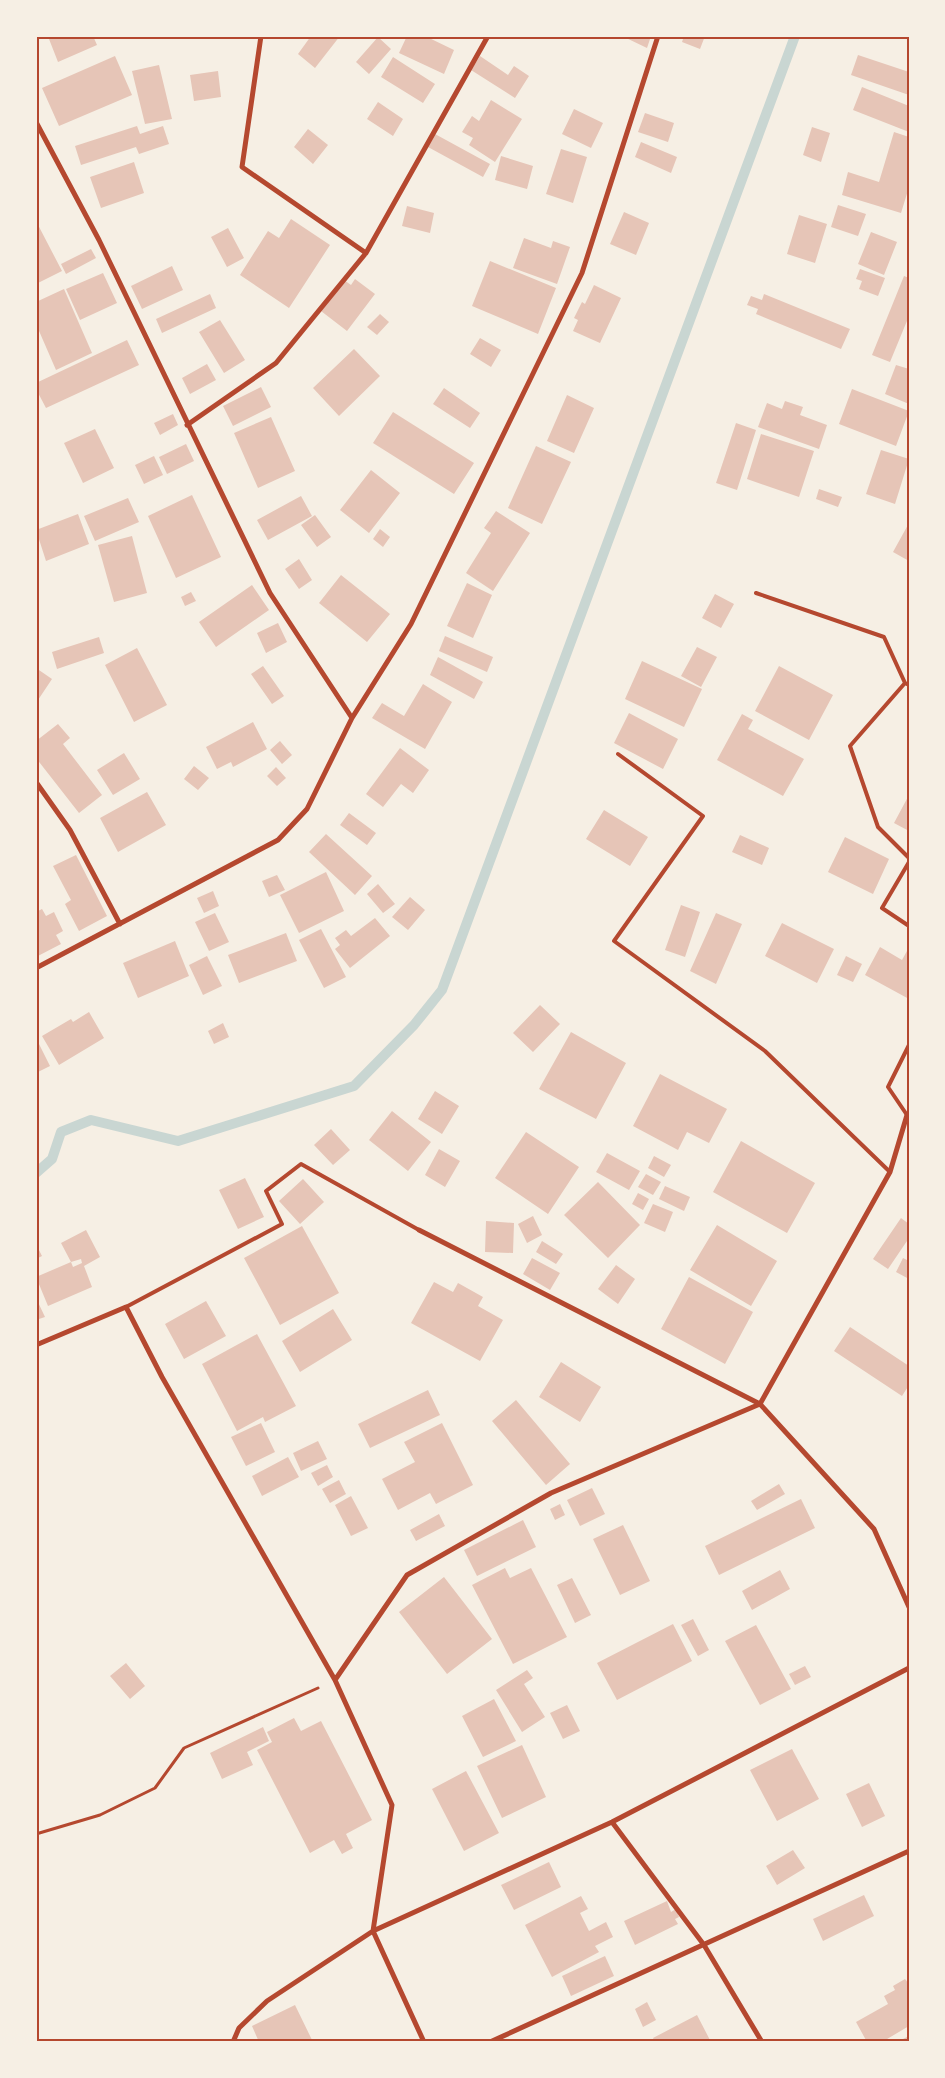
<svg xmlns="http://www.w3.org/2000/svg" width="945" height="2078" font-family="'IBM Plex Sans',sans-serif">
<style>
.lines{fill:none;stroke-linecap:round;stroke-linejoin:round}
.stream{stroke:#c9d6d2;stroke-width:10}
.building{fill:#e6c5b7;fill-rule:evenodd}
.path{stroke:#b5482f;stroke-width:3}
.service{stroke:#b5482f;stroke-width:4}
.minor{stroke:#b5482f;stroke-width:5}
.neatline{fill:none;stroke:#b5482f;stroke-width:2}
</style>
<rect width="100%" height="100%" fill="#f6efe4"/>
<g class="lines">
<path class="stream" d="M36,1173L52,1159L61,1132L91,1120L178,1141L354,1086L414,1025L442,990L795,36"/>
</g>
<path class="building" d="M56,36H93L97,45L58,62L49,39Z
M311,36H340L315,68L298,54Z
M407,36H425L454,50L444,74L399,53Z
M622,36H651L647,48Z
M684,36H705L700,49L682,42Z
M378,37L391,49L369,74L356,62Z
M858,55L909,72V95L851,75Z
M115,56L132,95L59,126L42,88Z
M480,56L508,75L514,66L529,76L515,98L471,70Z
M393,57L435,84L423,103L381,77Z
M159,65L172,119L145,124L132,71Z
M218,71L221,97L194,101L190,75Z
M862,87L909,106V132L853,110Z
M491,100L522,119L495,162L469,145L473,138L462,132L472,116L479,121Z
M378,102L403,119L393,136L367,119Z
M574,109L603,123L591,148L562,134Z
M645,113L674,123L668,142L638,132Z
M137,126L140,134L163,126L169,144L139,154L136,147L81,165L75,146Z
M812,127L830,133L821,162L803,155Z
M308,129L328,145L313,164L294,147Z
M894,132L909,137V187L901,213L842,195L848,172L879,182Z
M435,134L490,164L483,177L428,147Z
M641,142L677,157L671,173L635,157Z
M561,149L587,157L573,203L546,194Z
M501,156L533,166L527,189L495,180Z
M134,162L144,193L101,208L90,177Z
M838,205L866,214L858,236L831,227Z
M407,206L434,213L430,233L402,226Z
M624,212L649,223L636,255L610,244Z
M799,215L827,224L815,263L787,254Z
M291,219L330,245L289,308L240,275L268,231L279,238Z
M36,221L62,271L36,284Z
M228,228L244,258L227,267L211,237Z
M871,232L897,242L884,275L858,264Z
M524,238L551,248L553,241L570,247L557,284L513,268Z
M91,249L96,258L66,274L61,264Z
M490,261L556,288L538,334L472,306Z
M172,266L183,290L142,309L131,286Z
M860,269L885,278L878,296L859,289L862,281L856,279Z
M103,273L117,303L80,320L66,289Z
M904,276L909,278V316L890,362L872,355Z
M355,279L375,294L347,331L321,311L344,280L351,285Z
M594,285L621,298L600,343L573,331L578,320L574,318L582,302L585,304Z
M64,289L92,353L56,370L36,324V302Z
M210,294L216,308L162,333L156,319Z
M764,294L850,329L841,349L756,314L758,309L747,305L751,296L762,300Z
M380,314L389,322L377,335L367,327Z
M220,320L245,360L224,373L199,332Z
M480,338L501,350L491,367L470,354Z
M127,340L139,365L46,408L36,389V383Z
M354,349L380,376L339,416L313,388Z
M207,364L216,380L190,394L182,378Z
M896,365L909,369V404L885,394Z
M261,387L271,407L233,426L223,406Z
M444,388L480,413L470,428L433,404Z
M852,389L909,411L896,446L839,424Z
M567,395L594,408L574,453L547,441Z
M785,401L803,407L800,415L827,425L819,449L758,427L767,403L782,409Z
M393,412L474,463L454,494L373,443Z
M173,414L178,425L160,435L154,423Z
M271,417L295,471L258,488L234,433Z
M736,423L756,430L737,490L716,483Z
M95,429L114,468L83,483L64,443Z
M761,434L814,451L799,497L747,479Z
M186,444L194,461L167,474L159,457Z
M536,446L571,462L542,524L508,508Z
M881,450L909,459L895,504L866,494Z
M154,456L163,475L144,484L135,465Z
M371,470L400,493L369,533L340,510Z
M819,489L842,497L838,507L816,499Z
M192,495L221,557L176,578L148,516Z
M301,496L312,516L268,540L257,520Z
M128,498L139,522L95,541L84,516Z
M496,511L530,533L493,591L466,573L491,533L484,528Z
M78,514L89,544L46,561L36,530Z
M315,515L331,537L317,547L301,525Z
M909,523V561L893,552Z
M380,529L390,537L383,547L373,539Z
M132,536L147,593L114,602L98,545Z
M299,559L312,580L299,589L285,569Z
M341,575L390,614L367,642L319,603Z
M467,583L492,595L473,638L447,626Z
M252,585L269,610L216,647L199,622Z
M191,592L196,601L185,606L181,597Z
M715,594L734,604L721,628L702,618Z
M278,623L287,642L266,653L257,633Z
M445,636L493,657L487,672L439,651Z
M99,637L104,653L57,669L52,652Z
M697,647L717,657L701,687L681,676Z
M137,648L167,705L134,722L105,665Z
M438,657L483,682L474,699L430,675Z
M642,661L702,689L684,727L625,699Z
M263,666L284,696L272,704L251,674Z
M779,666L833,695L809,740L755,711Z
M36,668L52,679L36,703Z
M423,684L452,702L425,749L372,718L382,703L404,716Z
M629,713L678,739L663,769L614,743Z
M742,714L753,720L748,729L804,759L783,796L717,760Z
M253,722L267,749L233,767L231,762L217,769L206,747Z
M58,724L70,738L63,744L102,795L79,813L36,758V741Z
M280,741L292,755L282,764L270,750Z
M400,748L429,770L413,793L401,784L383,807L366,794Z
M124,753L140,779L113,795L97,770Z
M194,766L209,778L198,790L184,779Z
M276,767L286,778L277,786L267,776Z
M147,792L166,825L118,852L100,818Z
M909,795V831L894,823Z
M604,810L648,837L630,866L586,839Z
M349,813L376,833L367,845L340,825Z
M326,834L372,876L355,895L309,852Z
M740,835L769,848L762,865L732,852Z
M845,837L889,859L873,894L828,872Z
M76,855L107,916L79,931L65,904L71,900L53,866Z
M326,872L344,911L299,933L280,895Z
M277,875L285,890L269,897L262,881Z
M378,884L395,904L383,913L367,894Z
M213,891L219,906L204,913L197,898Z
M410,897L425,910L408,930L392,917Z
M681,905L700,912L685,957L665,950Z
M42,909L46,916L54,912L63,931L56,935L61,944L36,957V912Z
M215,913L229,942L209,951L195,922Z
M716,913L742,924L716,984L690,971Z
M375,918L390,936L350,968L335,949L340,945L335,938L346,930L351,936Z
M782,923L834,949L817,983L765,956Z
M321,929L346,977L324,988L299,940Z
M286,933L297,961L239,983L228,955Z
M175,941L189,976L138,998L123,963Z
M880,947L902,960L907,951L909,952V999L865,975Z
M207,956L222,986L203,995L189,965Z
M846,956L862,964L853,982L837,975Z
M540,1005L560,1024L533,1052L513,1033Z
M89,1012L104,1038L59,1065L42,1036L71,1019L73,1022Z
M223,1023L229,1037L214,1044L208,1031Z
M571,1032L626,1063L596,1119L539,1089Z
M36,1038L50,1066L36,1073Z
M660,1074L727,1109L709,1143L687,1132L678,1150L633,1126Z
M435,1091L459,1106L442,1134L418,1119Z
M392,1111L431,1142L408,1171L369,1140Z
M331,1129L350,1150L333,1165L314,1145Z
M526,1132L579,1167L548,1214L495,1178Z
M741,1141L815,1183L787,1233L713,1192Z
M439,1149L460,1161L445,1187L425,1175Z
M607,1153L640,1171L629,1190L596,1172Z
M654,1156L671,1165L664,1177L648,1168Z
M646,1174L661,1182L653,1195L638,1187Z
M245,1178L264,1217L238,1229L219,1190Z
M303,1179L324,1202L300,1224L279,1201Z
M598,1182L640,1225L608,1258L564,1215Z
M665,1186L690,1197L684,1211L659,1199Z
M638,1193L649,1199L643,1210L632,1204Z
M653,1204L673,1212L665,1232L644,1223Z
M533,1216L542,1235L527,1243L518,1224Z
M901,1218L909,1224V1238L888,1269L873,1259Z
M486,1221L514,1223L513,1253L485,1252Z
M717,1225L777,1261L751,1306L690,1270Z
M302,1226L339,1293L280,1325L244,1258Z
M86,1230L100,1257L84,1266L92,1287L48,1306L36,1277L71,1262L61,1243ZM81,1259L82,1263L73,1267L71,1262Z
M542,1241L563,1254L556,1264L536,1252Z
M36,1244L42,1256L36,1259Z
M532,1258L560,1273L550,1290L523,1274Z
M903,1258L909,1261V1279L896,1272Z
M616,1265L635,1279L618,1304L598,1289Z
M689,1277L753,1312L725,1364L661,1329Z
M434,1282L453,1292L458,1283L483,1297L478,1306L503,1320L480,1361L411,1323Z
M36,1298L45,1317L36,1320Z
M206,1301L226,1336L184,1359L165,1324Z
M333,1309L352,1340L300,1372L282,1341Z
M850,1327L909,1366V1385L902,1396L834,1351Z
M257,1334L296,1406L265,1422L263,1417L237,1431L202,1364Z
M561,1362L601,1387L580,1422L539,1397Z
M428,1390L440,1415L370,1448L358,1424Z
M516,1400L570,1464L546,1485L492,1421Z
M261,1423L275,1452L246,1466L231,1437Z
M442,1423L473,1485L436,1504L430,1493L398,1510L382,1479L415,1462L404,1442Z
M318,1441L327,1459L301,1471L293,1453Z
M288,1457L299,1477L262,1496L252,1476Z
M327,1465L333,1477L318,1486L311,1473Z
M339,1480L346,1494L330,1503L322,1489Z
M779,1484L785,1494L757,1510L751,1501Z
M592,1488L605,1514L580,1526L567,1500Z
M351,1496L368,1528L351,1536L335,1505Z
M801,1499L815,1528L719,1575L705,1546Z
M560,1504L565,1515L555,1520L550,1509Z
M439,1514L445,1526L416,1541L410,1530Z
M523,1520L536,1547L477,1576L464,1550Z
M623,1525L650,1581L620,1595L593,1539Z
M505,1568L510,1578L531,1568L567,1637L513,1664L472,1585Z
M780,1570L790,1589L752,1610L742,1591Z
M444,1577L492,1639L447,1674L399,1612Z
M572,1578L591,1615L575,1623L557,1585Z
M693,1619L709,1650L698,1656L681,1625Z
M673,1624L692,1661L617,1700L597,1663Z
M756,1625L791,1689L760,1705L725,1641Z
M126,1663L145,1686L130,1699L110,1676Z
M805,1666L811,1677L795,1685L789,1674Z
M527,1670L533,1678L524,1684L545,1717L522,1732L496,1690Z
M494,1699L516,1741L483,1757L462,1716Z
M567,1705L580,1731L563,1739L550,1713Z
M294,1718L301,1731L321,1721L372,1820L346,1834L353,1848L342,1854L334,1840L310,1853L257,1750L272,1742L267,1732Z
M263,1727L269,1741L247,1752L253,1765L222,1779L210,1753Z
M522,1745L546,1797L502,1818L477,1766Z
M792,1749L819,1799L777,1821L750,1770Z
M466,1771L499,1833L464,1851L432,1789Z
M869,1783L885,1816L862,1827L846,1794Z
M793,1850L805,1868L777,1885L766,1866Z
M549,1862L561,1887L514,1910L501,1885Z
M864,1895L874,1916L823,1941L813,1919Z
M581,1896L588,1909L580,1913L589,1931L606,1922L613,1937L595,1946L599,1952L552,1977L525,1925Z
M667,1901L671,1912L676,1909L679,1917L675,1919L678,1924L635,1945L624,1921Z
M605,1956L614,1976L571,1996L562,1976Z
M905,1979L909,1984V2026L882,2042H867L856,2022L888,2004L884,1996L895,1990L893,1986Z
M647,2002L656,2020L643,2027L635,2009Z
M295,2005L313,2042H259L252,2026Z
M697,2015L711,2042H655L653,2038Z
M909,2036V2042H897Z"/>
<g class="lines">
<path class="path" d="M36,1834L100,1815L155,1788L184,1748L318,1688"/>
<path class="service" d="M756,593L884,637L905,683L909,685
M905,683L850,746L878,827L909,858
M618,754L703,816L614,941L765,1051L890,1172
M909,862L882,908L909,926
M907,1115L888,1087L909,1045
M126,1307L282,1224L266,1191L301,1164L419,1230"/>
<path class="minor" d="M261,36L242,167L366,253
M36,122L99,240L270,593L352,718L307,809L278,840L36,968
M187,425L276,363L366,253L488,36
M352,718L411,624L582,273L658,36
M36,782L70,830L120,924
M419,1230L760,1404L874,1529L909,1607
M36,1345L126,1307L162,1377L335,1680
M612,1822L704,1945L762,2042
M233,2042L239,2028L267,2001L373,1931L612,1822L909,1668
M424,2042L373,1931L392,1805L335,1680L407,1575L551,1493L760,1404L890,1172L907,1115L909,1116
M490,2042L909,1851"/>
</g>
<rect width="945" height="2078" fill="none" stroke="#f6efe4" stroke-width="75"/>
<rect x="38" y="38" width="870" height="2002" class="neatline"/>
</svg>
